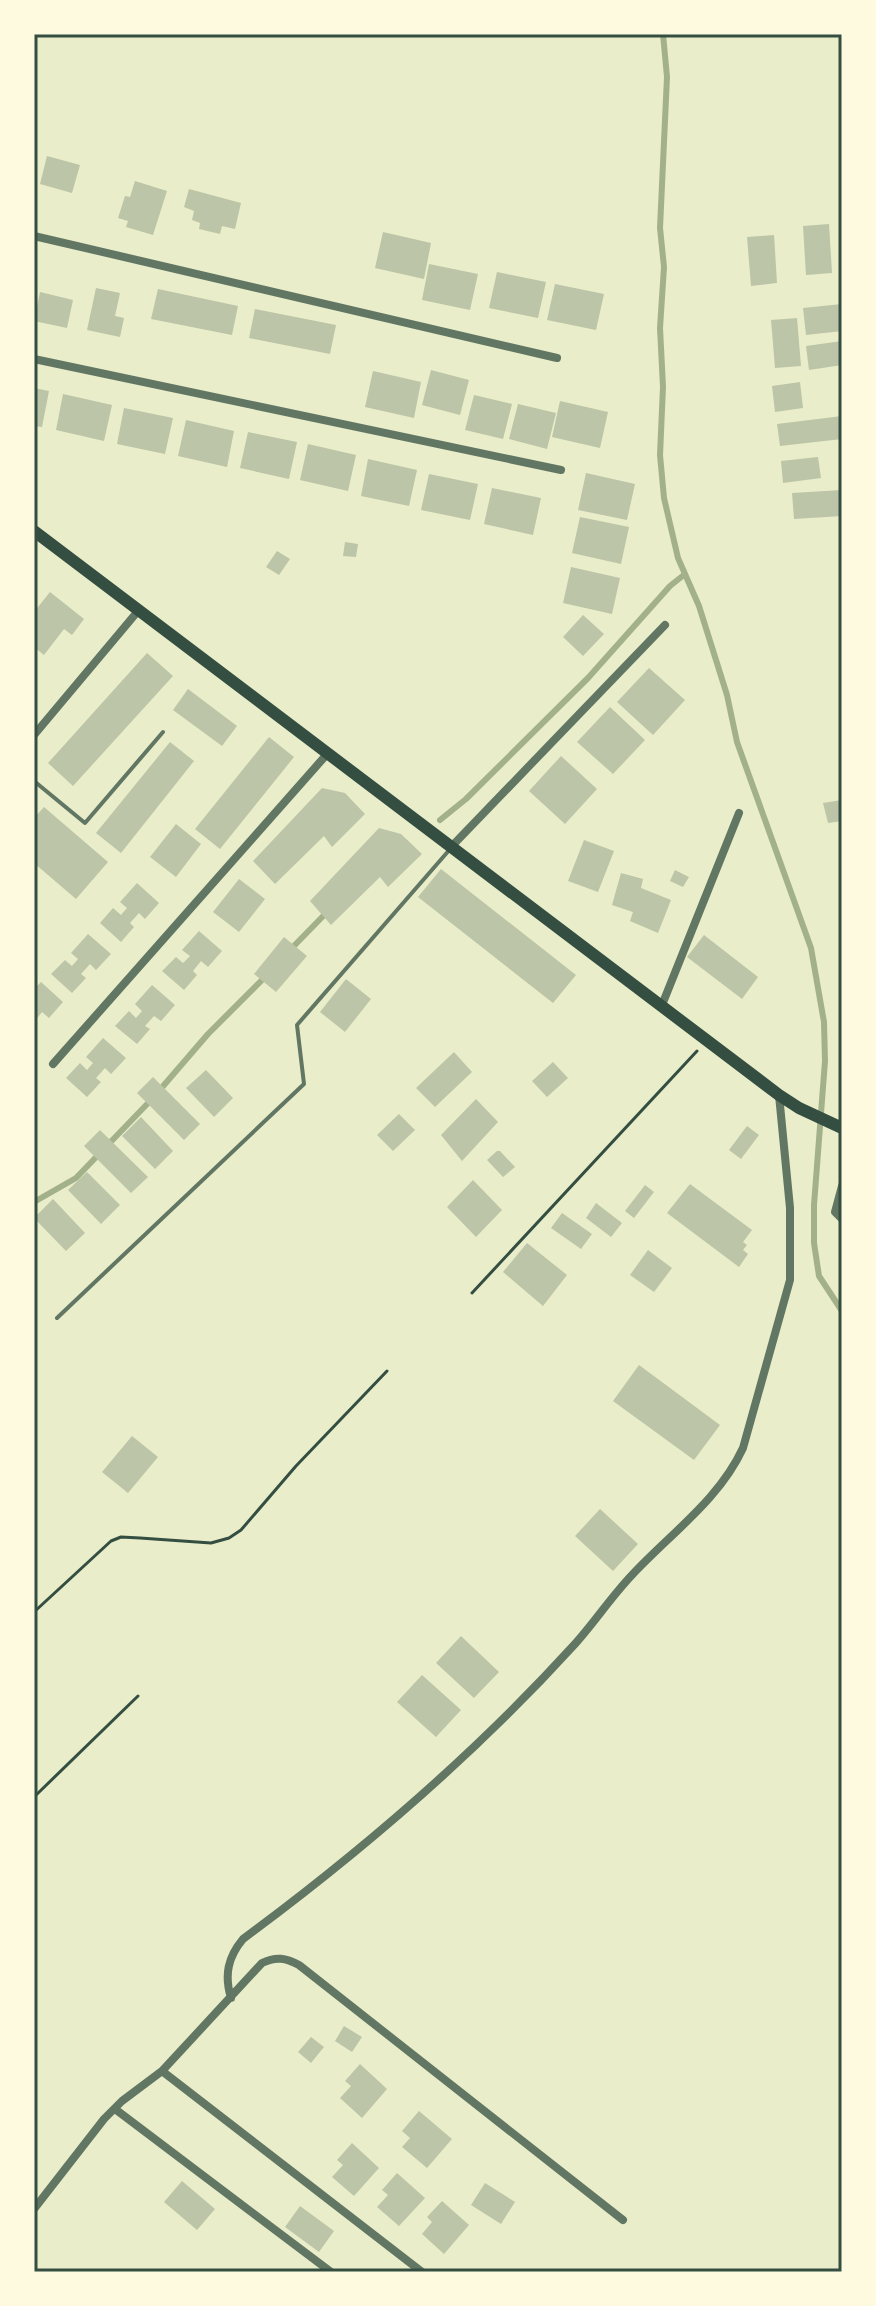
<svg xmlns="http://www.w3.org/2000/svg" width="876" height="2306" font-family="'Golos Text',sans-serif">
<style>
.lines{fill:none;stroke-linecap:round;stroke-linejoin:round}
.stream{stroke:#a3b18a;stroke-width:6}
.building{fill:#bcc5a7}
.path{stroke:#344e41;stroke-width:3}
.service{stroke:#617663;stroke-width:4}
.minor{stroke:#617663;stroke-width:8}
.secondary{stroke:#344e41;stroke-width:12}
.neatline{fill:none;stroke:#344e41;stroke-width:3}
</style>
<rect width="100%" height="100%" fill="#e9edc9"/>
<g class="lines">
<path class="stream" d="M663,34L667,77L660,228L664,267L660,328L663,387L660,455L664,498L678,558L699,606L727,695L737,742L811,948L824,1022L825,1061L814,1205V1243L819,1276L842,1311
M440,820L466,799L588,678L670,586L685,574
M291,949L328,911
M158,1092L208,1034L267,975
M34,1202L76,1178L151,1100"/>
</g>
<path class="building" d="M47,156L80,165L72,193L40,184Z
M135,181L167,191L153,235L126,227L128,221L118,218L125,196L130,197Z
M189,189L241,203L235,229L222,226L220,234L199,229L200,223L192,220L194,211L184,207Z
M829,224L832,273L806,275L803,226Z
M383,232L431,243L424,279L375,268Z
M774,235L777,283L751,286L747,237Z
M429,264L478,274L470,310L422,300Z
M497,272L546,282L538,318L489,308Z
M555,284L604,294L596,330L547,320Z
M96,288L120,293L115,316L124,318L120,337L87,330Z
M158,289L238,306L232,335L151,319Z
M40,292L73,300L67,328L34,321Z
M842,304V331L806,335L803,308Z
M255,309L336,325L330,354L249,338Z
M797,318L801,366L775,368L771,320Z
M842,341V365L809,370L806,346Z
M431,370L469,380L460,415L422,405Z
M373,371L421,382L414,418L365,407Z
M800,382L803,408L775,412L772,386Z
M34,388L49,391L42,427L34,426Z
M63,394L112,405L104,441L56,430Z
M474,395L512,404L503,439L465,430Z
M560,401L608,412L600,448L552,437Z
M518,404L556,413L547,449L509,439Z
M124,408L173,418L165,454L117,444Z
M842,416V439L780,446L777,424Z
M186,420L234,431L227,467L178,456Z
M248,432L297,442L289,479L240,468Z
M308,444L356,455L348,491L300,480Z
M818,457L821,478L783,483L781,461Z
M368,459L417,470L409,506L361,496Z
M586,473L635,484L627,520L578,510Z
M429,474L478,484L470,520L421,510Z
M492,488L541,498L533,535L484,524Z
M842,490V516L794,519L792,493Z
M580,517L629,527L621,564L572,553Z
M345,542L358,544L356,557L343,556Z
M277,551L290,559L279,575L266,567Z
M571,567L620,578L612,614L563,603Z
M50,592L84,619L72,635L64,629L44,655L34,647V612Z
M583,615L604,634L583,656L563,637Z
M147,653L173,676L73,786L48,763Z
M649,668L685,700L653,735L617,702Z
M188,689L237,726L222,746L173,710Z
M610,707L645,740L613,774L577,742Z
M269,737L294,757L220,849L195,829Z
M170,742L194,761L121,853L96,833Z
M561,756L597,789L565,824L529,791Z
M322,788L345,793L365,814L332,847L324,836L275,884L253,861Z
M842,800V821L828,823L823,803Z
M44,807L108,862L76,899L34,863V818Z
M176,824L201,844L176,877L150,857Z
M379,828L401,834L422,854L388,887L380,877L331,925L310,901Z
M584,840L614,851L598,892L568,881Z
M441,869L576,975L553,1003L418,897Z
M675,870L689,877L683,887L670,881Z
M621,873L643,879L641,888L671,900L658,933L630,921L633,912L612,905Z
M239,879L265,899L239,932L213,912Z
M137,883L159,903L145,919L139,913L130,923L134,927L121,942L100,923L113,908L121,915L127,908L120,902Z
M199,931L222,951L208,967L201,961L193,971L197,975L184,990L162,971L176,957L183,963L190,956L182,950Z
M88,934L111,954L96,970L90,964L81,974L86,978L72,993L51,974L65,960L72,966L78,959L71,953Z
M704,935L758,977L742,999L687,957Z
M284,937L307,956L276,992L254,974Z
M346,979L371,999L345,1032L320,1012Z
M41,982L63,1002L49,1018L42,1012L34,1022V989Z
M152,985L175,1005L161,1021L154,1016L145,1026L150,1029L137,1044L115,1026L129,1011L136,1018L142,1011L135,1004Z
M103,1038L126,1058L111,1074L105,1068L96,1078L101,1082L87,1097L66,1078L80,1063L87,1070L93,1063L86,1057Z
M454,1052L472,1072L435,1107L416,1088Z
M553,1062L568,1078L547,1097L532,1081Z
M206,1070L233,1098L214,1117L186,1088Z
M153,1077L200,1124L184,1140L137,1093Z
M476,1099L498,1122L462,1161L441,1135Z
M399,1114L415,1130L393,1151L377,1135Z
M141,1117L173,1151L155,1169L122,1136Z
M747,1126L759,1135L741,1159L729,1150Z
M100,1130L148,1177L131,1193L84,1146Z
M497,1151H500L515,1167L503,1177L487,1160Z
M87,1172L120,1205L101,1224L68,1190Z
M473,1180L502,1210L476,1237L447,1207Z
M690,1184L752,1230L743,1242L747,1245L743,1250L748,1254L739,1267L667,1213Z
M645,1185L654,1192L634,1218L625,1211Z
M53,1199L85,1233L66,1251L34,1218Z
M596,1203L622,1223L611,1237L586,1218Z
M562,1213L592,1234L581,1249L551,1228Z
M527,1243L567,1275L543,1306L503,1272Z
M648,1250L672,1268L654,1292L630,1275Z
M639,1365L720,1425L694,1460L613,1401Z
M132,1436L158,1457L128,1493L102,1472Z
M600,1509L638,1544L613,1571L575,1536Z
M461,1636L499,1672L474,1698L436,1663Z
M422,1675L461,1710L436,1737L397,1702Z
M344,2026L362,2037L352,2052L335,2041Z
M311,2037L324,2047L311,2063L298,2052Z
M360,2064L387,2089L362,2118L340,2098L351,2086L345,2081Z
M419,2111L452,2139L427,2168L402,2147L410,2138L402,2131Z
M352,2143L379,2168L354,2196L332,2177L343,2165L337,2160Z
M397,2173L425,2198L399,2226L377,2207L388,2195L382,2190Z
M182,2181L215,2209L197,2230L164,2202Z
M485,2183L515,2202L501,2224L471,2205Z
M442,2201L469,2225L444,2254L422,2234L432,2222L427,2217Z
M300,2206L334,2231L319,2252L285,2227Z"/>
<g class="lines">
<path class="path" d="M472,1293L697,1051
M34,1612L111,1541L121,1537L140,1538L211,1543L229,1538L241,1530L296,1466L387,1371
M34,1797L138,1696"/>
<path class="service" d="M34,781L85,823L163,732
M57,1318L304,1084L297,1025L451,848"/>
<path class="minor" d="M34,236L557,358
M34,359L561,470
M34,735L138,611
M452,846L665,625
M662,1005L739,813
M53,1064L328,753
M842,1186L835,1212L842,1219
M231,1998C224,1975 228,1957 243,1939C362,1851 474,1755 574,1645C594,1623 611,1597 632,1575C670,1534 719,1500 743,1448L790,1280V1208L779,1095
M162,2071L422,2272
M115,2109L331,2272
M34,2209L104,2119L122,2101L162,2071L262,1963C276,1956 286,1958 299,1965L623,2220"/>
<path class="secondary" d="M34,531L779,1095L799,1108L842,1128"/>
</g>
<rect width="876" height="2306" fill="none" stroke="#fefae0" stroke-width="72"/>
<rect x="36" y="36" width="804" height="2234" class="neatline"/>
</svg>
